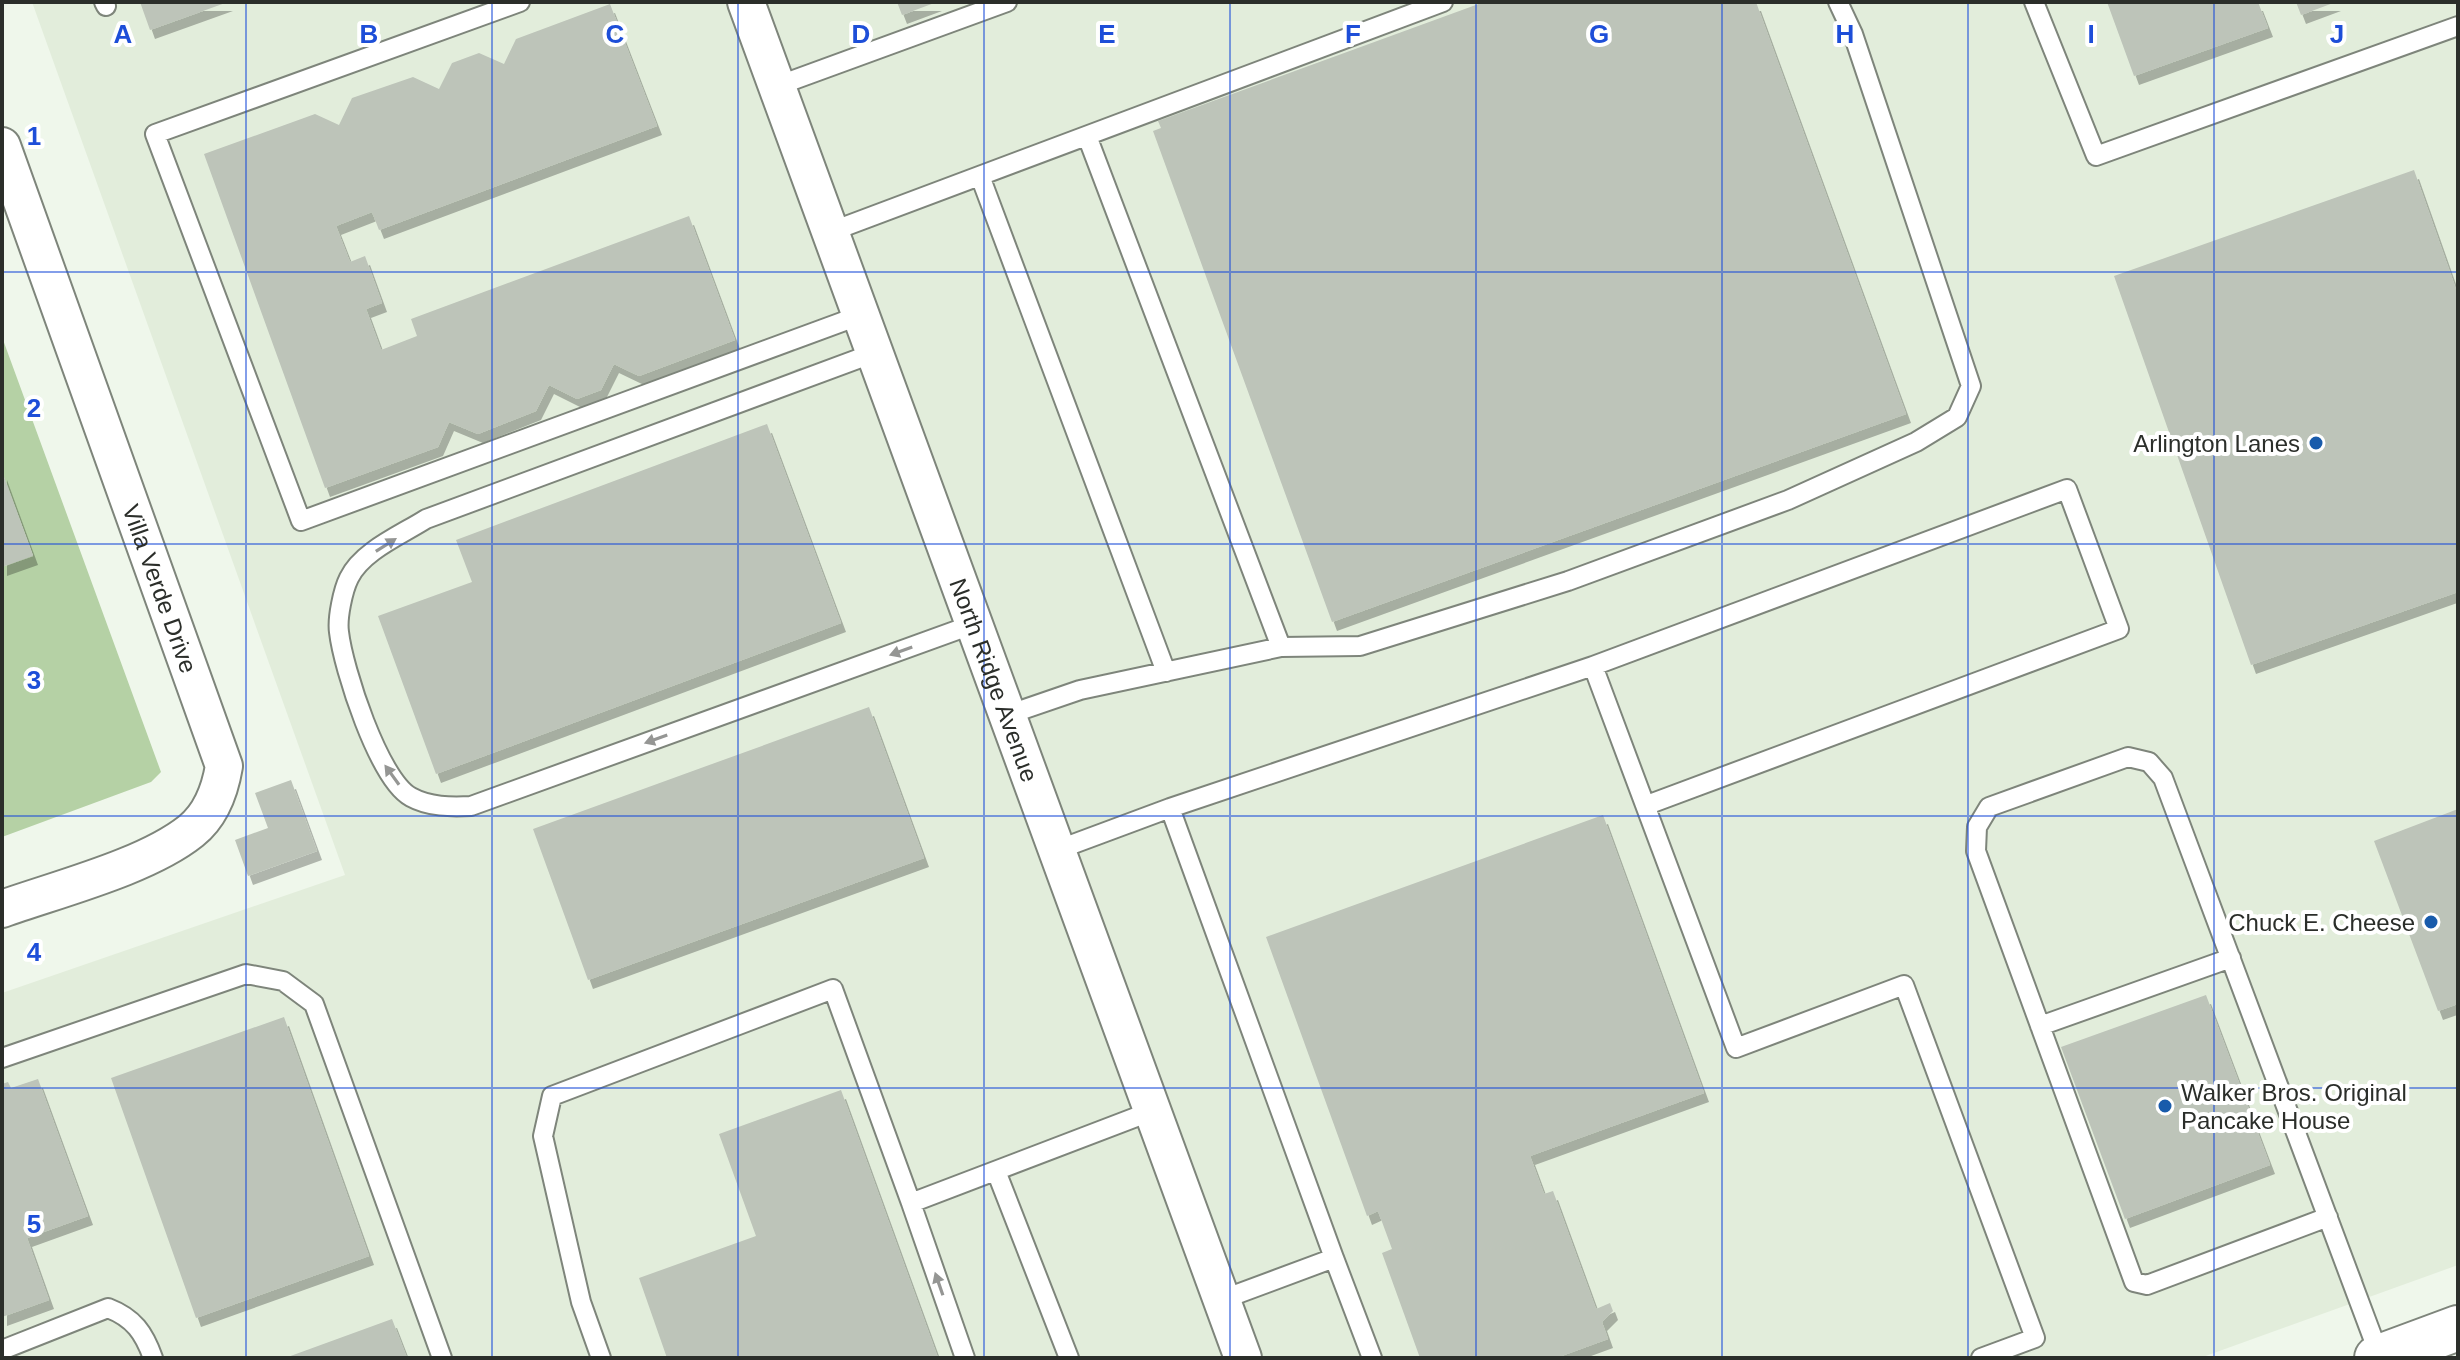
<svg xmlns="http://www.w3.org/2000/svg" width="2460" height="1360" font-family="Helvetica,sans-serif">
<style>
.built{fill:#e2eddb}
.green{fill:#b5d1a5}
.building{fill:#bdc4b9;filter:url(#shadow)}
.lines{fill:none;stroke-linecap:round;stroke-linejoin:round}
.lane-casing{stroke:#7e857b;stroke-width:22}
.street-casing{stroke:#7e857b;stroke-width:40}
.primary-casing{stroke:#7e857b;stroke-width:48}
.lane{stroke:#fff;stroke-width:18}
.street{stroke:#fff;stroke-width:36}
.primary{stroke:#fff;stroke-width:44}
.oneway{fill:#959694}
.grid{fill:none;stroke:#1d4ed8;stroke-width:2;stroke-opacity:0.55}
.poi-dot{fill:#185bab;stroke:#fff;stroke-width:3}
.labels{text-anchor:middle;dominant-baseline:central;stroke-width:8;stroke-linejoin:round;paint-order:stroke}
.poi-label{font-size:24px;fill:#2b2e2a;stroke:#fff;text-anchor:end}
.street-label{font-size:24px;fill:#2b2e2a;stroke:#fff}
.grid-label{font-size:26px;text-anchor:middle;font-weight:bold;fill:#1d4ed8;stroke:#fff;stroke-width:8;stroke-linejoin:round;paint-order:stroke}
</style>
<defs>
<filter id="shadow"><feDropShadow dx="5" dy="9" stdDeviation="0" flood-color="#0004"/></filter>
</defs>
<rect width="100%" height="100%" fill="#eff7eb"/>
<path class="built" d="M32,2H2458V1265L2200,1358H2V993L345,875Z"/>
<path class="green" d="M2,337L161,772L151,782L2,837V567L33,555L2,472Z"/>
<path class="building" d="M140,2H228L150,30Z
M897,2H937L902,15Z
M1484,2H1756L1906,414L1332,622L1153,131L1161,128L1158,121Z
M2107,2H2258L2268,28L2134,76Z
M2296,2H2336L2301,15Z
M610,4L657,126L379,230L372,212L336,226L350,262L365,256L382,303L366,309L381,350L417,336L411,319L689,216L735,340L639,376L614,364L601,390L577,399L549,385L536,411L478,434L449,422L438,447L325,488L204,154L315,114L339,125L352,98L413,77L439,89L452,63L479,53L504,64L516,39Z
M2414,170L2458,295V592L2251,665L2114,276Z
M767,424L841,623L436,774L378,616L472,582L456,540Z
M2,471L33,556L2,567Z
M869,707L924,858L588,980L533,829Z
M291,780L317,851L248,876L235,840L268,828L255,793Z
M2458,809V1004L2438,1011L2374,841Z
M1603,815L1704,1093L1530,1156L1544,1194L1553,1191L1596,1309L1610,1303L1613,1311L1602,1322L1608,1339L1556,1358H1420L1382,1253L1392,1249L1378,1211L1367,1216L1266,937Z
M2206,995L2270,1165L2125,1219L2061,1047Z
M284,1017L369,1256L196,1318L111,1078Z
M38,1079L88,1216L27,1238L49,1300L2,1317V1084L8,1082L11,1088Z
M841,1090L938,1358H667L639,1278L756,1236L719,1134Z
M392,1319L407,1358H285Z"/>
<g class="lines">
<g class="lane-casing">
<path id="lane" d="M104,2L106,6
M520,2L155,134L301,521L861,315
M2034,2L2096,156L2458,26
M777,86L1007,2
M1087,136L1281,647
M980,176L1166,672
M830,232L1443,2
M874,353L426,519C401,535 362,551 349,578C343,590 337,618 339,632C343,668 379,780 411,797C429,807 451,807 471,806L974,624
M1007,715L1080,690L1281,647L1360,646L1568,581L1788,500L1916,442L1957,417L1971,386L1853,34L1838,2
M1647,805L2119,629L2067,489L1593,666L1736,1048L1904,985L2035,1338L1981,1358
M1170,808L1334,1258
M1057,850L1170,808L1593,666
M2040,1026L2231,958
M2,1058L246,974L283,981L314,1004L442,1358
M996,1171L1069,1358
M911,1203L965,1358
M2328,1217L2147,1285L2134,1282L1976,851L1977,827L1989,807L2128,757L2149,762L2163,778L2380,1357
M1221,1300L1334,1258L1372,1358
M2,1350L108,1308C134,1318 144,1333 153,1358
M601,1358L581,1302L543,1136L552,1096L833,989L911,1203L1152,1111"/>
</g>
<g class="street-casing">
<g id="street">
<path id="s1" d="M746,2L1243,1358"/>
<path id="s2" d="M2,146L224,766C220,790 211,815 191,831C146,867 58,889 2,909"/>
</g>
</g>
<g class="primary-casing">
<path id="primary" d="M2377,1358L2458,1328"/>
</g>
<use href="#lane" class="lane"/>
<use href="#street" class="street"/>
<use href="#primary" class="primary"/>
</g>
<defs><path id="oneway-solid" d="M-6-.8H1V-3.2L6.5 0L1 3.2V.8H-6Z" transform="scale(2)"/></defs>
<g class="oneway">
<use href="#oneway-solid" transform="translate(386 545) rotate(-32)"/>
<use href="#oneway-solid" transform="translate(901 651) rotate(160)"/>
<use href="#oneway-solid" transform="translate(656 739) rotate(160)"/>
<use href="#oneway-solid" transform="translate(392 775) rotate(-126)"/>
<use href="#oneway-solid" transform="translate(939 1284) rotate(-109)"/>
</g>
<path class="grid" d="M246,2V1358M492,2V1358M738,2V1358M984,2V1358M1230,2V1358M1476,2V1358M1722,2V1358M1968,2V1358M2214,2V1358M2,272H2458M2,544H2458M2,816H2458M2,1088H2458"/>
<g class="poi-dot">
<circle cx="2316" cy="443" r="8"/>
<circle cx="2431" cy="922" r="8"/>
<circle cx="2165" cy="1106" r="8"/>
</g>
<g class="labels">
<g class="poi-label">
<text x="2300" y="443">Arlington Lanes</text>
<text x="2415" y="922">Chuck E. Cheese</text>
<text x="2181" y="1092" text-anchor="start">Walker Bros. Original<tspan x="2181" dy="28">Pancake House</tspan></text>
</g>
<g class="street-label">
<text stroke="none"><textPath href="#s2" startOffset="470">Villa Verde Drive</textPath></text>
<text stroke="none"><textPath href="#s1" startOffset="722">North Ridge Avenue</textPath></text>
</g>
</g>
<g class="grid-label">
<text x="123" y="43">A</text>
<text x="369" y="43">B</text>
<text x="615" y="43">C</text>
<text x="861" y="43">D</text>
<text x="1107" y="43">E</text>
<text x="1353" y="43">F</text>
<text x="1599" y="43">G</text>
<text x="1845" y="43">H</text>
<text x="2091" y="43">I</text>
<text x="2337" y="43">J</text>
<text x="34" y="145">1</text>
<text x="34" y="417">2</text>
<text x="34" y="689">3</text>
<text x="34" y="961">4</text>
<text x="34" y="1233">5</text>
</g>
<rect width="2460" height="1360" fill="none" stroke="#2b2e2a" stroke-width="8"/>
</svg>
